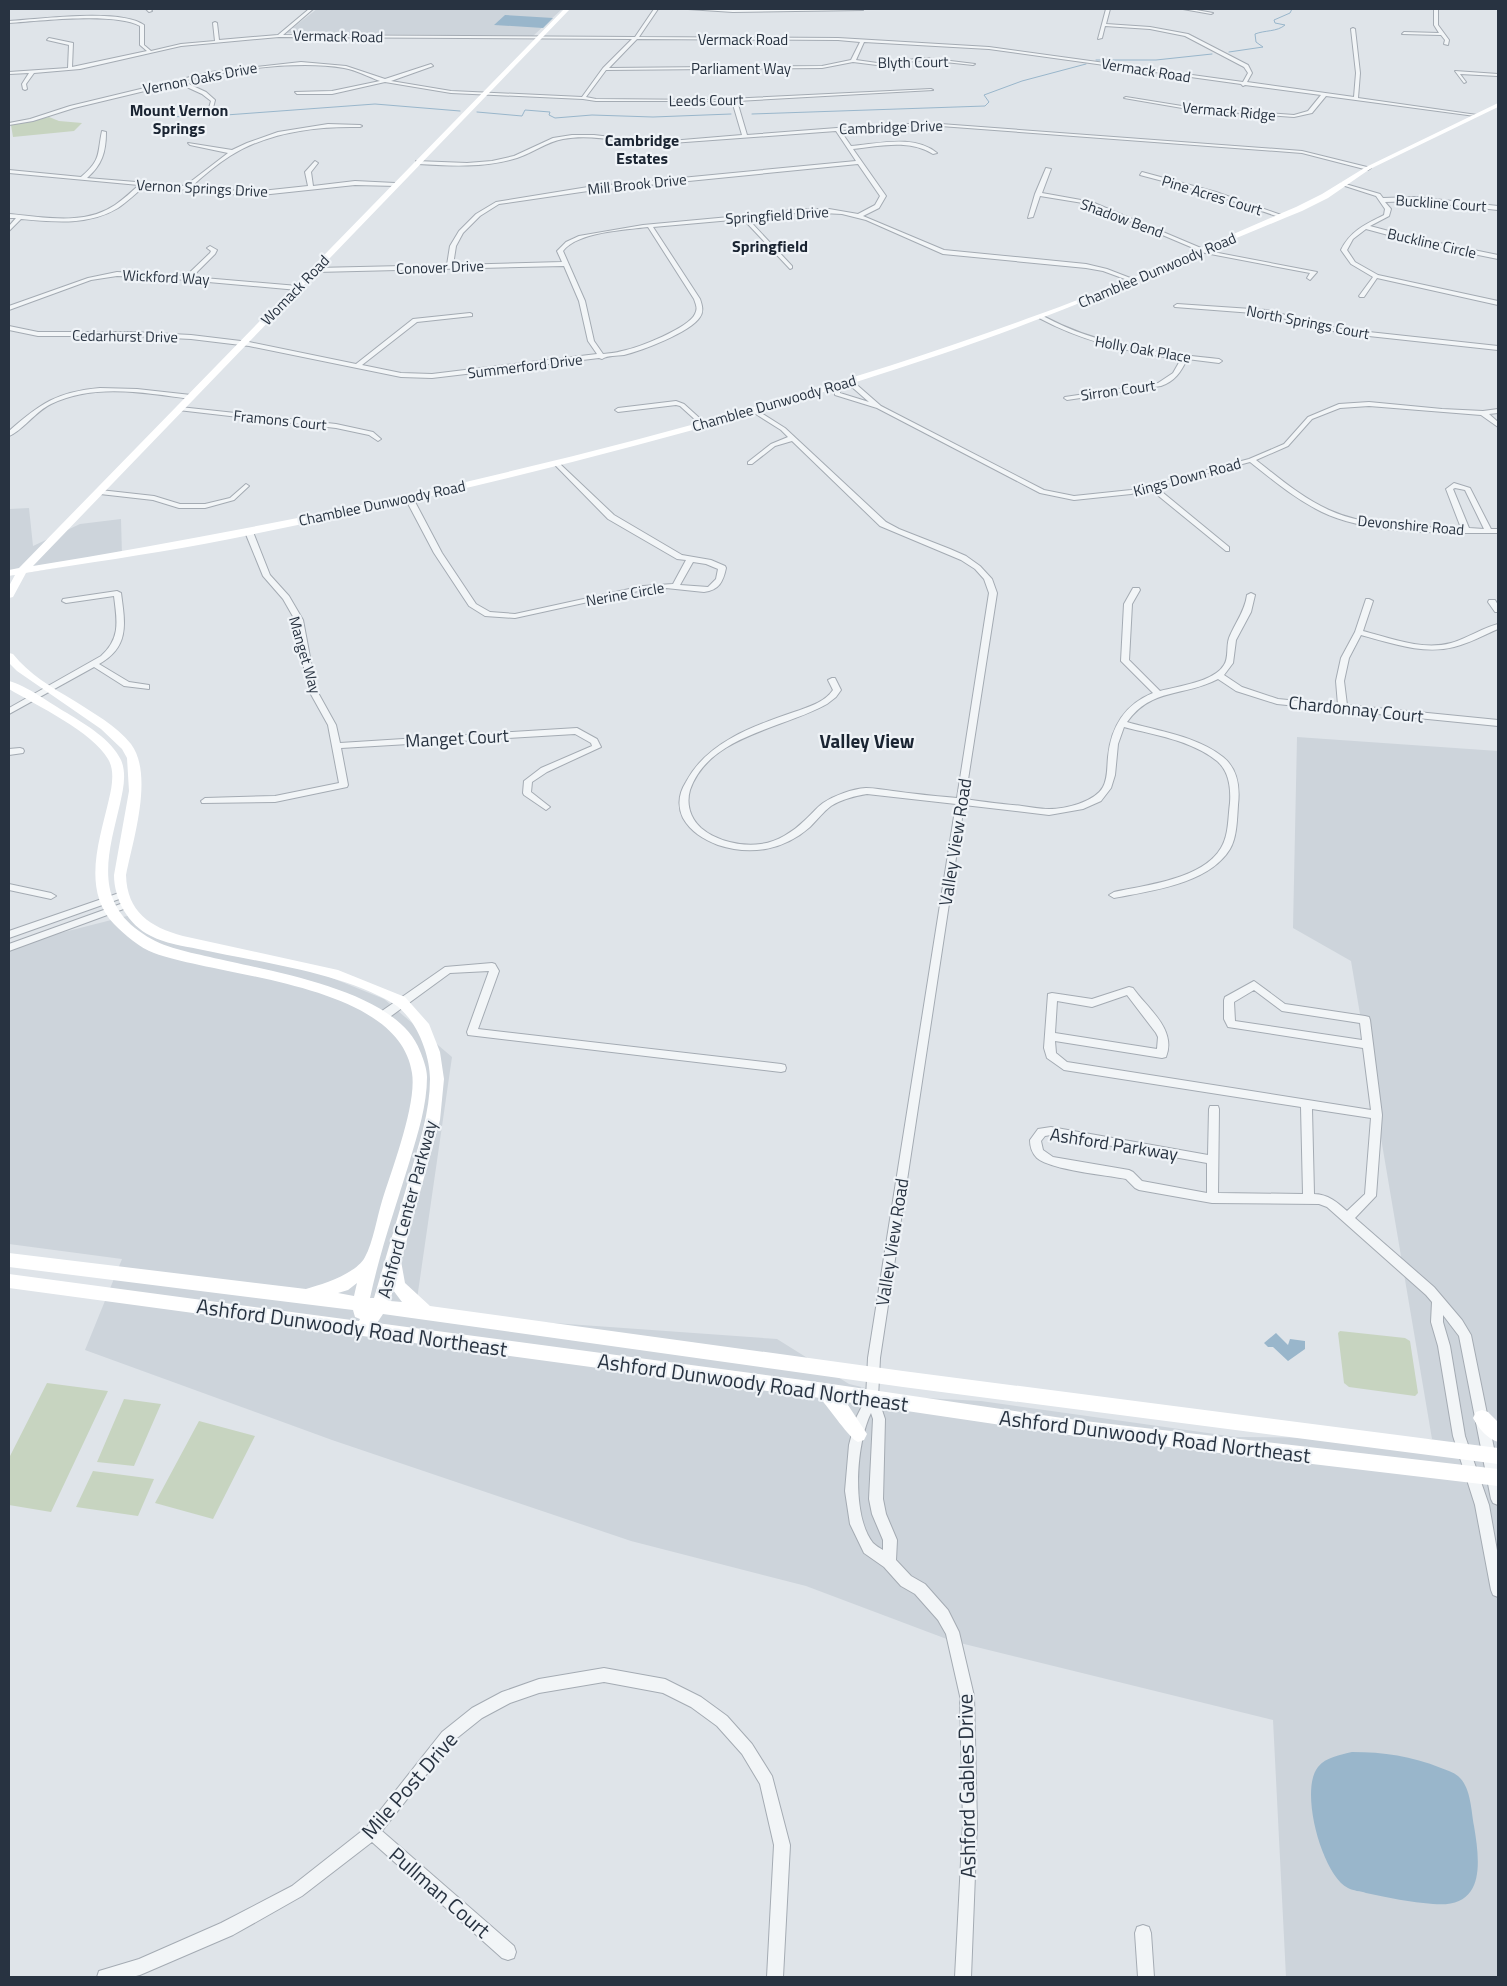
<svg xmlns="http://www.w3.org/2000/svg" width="1507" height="1986" font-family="'Titillium Web',sans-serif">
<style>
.built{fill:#cdd4db}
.green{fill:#c7d4c0}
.water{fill:#99b6cb}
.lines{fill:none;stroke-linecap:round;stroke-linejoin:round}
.stream{stroke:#99b6cb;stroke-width:1}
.street-casing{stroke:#a4abb3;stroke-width:2}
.street{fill:#f2f5f7;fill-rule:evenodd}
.secondary{fill:#fff;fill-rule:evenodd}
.labels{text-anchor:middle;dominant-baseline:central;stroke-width:4.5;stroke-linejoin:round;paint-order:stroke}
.far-street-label{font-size:15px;fill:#283341;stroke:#eff3f7}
.far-neighbourhood-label{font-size:16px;font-weight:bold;fill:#1a2432;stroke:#eff3f7}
.street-label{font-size:18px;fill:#283341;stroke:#eff3f7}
.neighbourhood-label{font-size:19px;font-weight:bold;fill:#1a2432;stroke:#eff3f7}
.near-street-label{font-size:21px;fill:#283341;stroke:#eff3f7}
</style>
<rect width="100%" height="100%" fill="#dfe4e9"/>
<path class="built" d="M317,9H562L533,36L286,33Z
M29,508L33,546L80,524L121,519L122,556L9,576V509Z
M1297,737L1498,751V1977H1286L1273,1720L952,1641L806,1586L631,1541L332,1440L85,1350L122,1259L9,1244V946L131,915L174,944L295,963L384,999L452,1057L415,1313L777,1339L849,1384L904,1397L981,1401L1236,1437L1432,1439L1351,961L1293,928Z"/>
<path class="green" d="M49,117L59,121L82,123L74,131L13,137L11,125Z
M1340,1331L1405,1338L1410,1341L1418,1393L1415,1396L1349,1387L1344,1383L1338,1333Z
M47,1383L108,1391L51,1512L9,1505V1458Z
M124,1399L161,1404L134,1466L97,1462Z
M199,1421L255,1436L213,1519L155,1503Z
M93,1471L154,1479L138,1516L76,1507Z"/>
<path class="water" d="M505,15L553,18L543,28L494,25Z
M1276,1333L1288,1345L1290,1339L1305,1341V1349L1288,1361L1273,1347H1268L1264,1343Z
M1352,1752C1384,1752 1411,1756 1441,1768C1446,1770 1453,1772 1458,1776C1471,1787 1471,1810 1474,1826C1480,1862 1486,1909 1433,1904C1410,1902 1389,1898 1366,1893C1361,1891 1353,1891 1348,1888C1322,1875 1299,1790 1318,1767C1326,1757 1340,1755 1352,1752Z"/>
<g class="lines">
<path class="stream" d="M1229,52L1263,47L1256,42L1255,34C1265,30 1277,32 1285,25L1275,23L1274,20L1290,13L1292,9
M1096,60H1156L1212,54
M477,112L522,116L525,110L550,112L549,115L555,118L592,115L653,117L731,114
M752,114L985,106L989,102L984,95L1022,81L1086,64
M133,116L199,117L375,104L460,111"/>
<g class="street-casing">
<path id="street" d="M146,9H150L152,11L149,12Z
M309,9H313L283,35L635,37L654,9H658L639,37L838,38L989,47L1243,82L1248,73L1244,67L1185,36L1150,29L1105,26L1102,38L1098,39L1106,9H1110L1106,24L1150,27L1188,34L1248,65L1252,73L1247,82L1354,97L1356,73L1351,29L1353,28L1355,29L1360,73L1358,98L1477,115L1475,116L1326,96L1312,113L1294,117L1188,109L1124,98L1126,97L1188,107L1294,115L1308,111L1321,95L1245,85L1243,86L1241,84L989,49L864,42L856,60L877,63L926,58L975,64L973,65L926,60L877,65L853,62L822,68L606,70L586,97L596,99L709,100L931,89L933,90L737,101L747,135L837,128L927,123L1302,151L1371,168L1368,170L1302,153L927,125L840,130L851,146C879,144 914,134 937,153L933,154C909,139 880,146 853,149L886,196L879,208L863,216L944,250L1086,264L1107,269L1138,281L1133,282L1103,271L1086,268L943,254L866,220L842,214L803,212L748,219L792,266V268L790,269L743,219L653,227L700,299C702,305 704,311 700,317C691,332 641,351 624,355C617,356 608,355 602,359L599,358L432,378L401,377L249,346L191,339L132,336H38L9,330V326L38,332H132L191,335L249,342L356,364L413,319L470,313L472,314V316L417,322L362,365L401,373L432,374L597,354L588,341L579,301L564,266L316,272L313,270L316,268L447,265L450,246L459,231L476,214L496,202L588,187L856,161L836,131L658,144C626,144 594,133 563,139C546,142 533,153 517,158C485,168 451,166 418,164L416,161L467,163L492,161L514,156L553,138L572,135H594L636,140L658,142L742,135L732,101H596L583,99L451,93L385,82L332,94H297L295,92L332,91L380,81C369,77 356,70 344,68C296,60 230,70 182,81L206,92L215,100L213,108L211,109L209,108L211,101L202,94L178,83L74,108L33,121L9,125V123L30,119L70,106L211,72L301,62L346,66L385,79L431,64L433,66L391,81L451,91L582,97L603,68L632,39L279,37L181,46L80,69L34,73L26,84L27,89L25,90L23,89L22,84L29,73L9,74V72L68,68L69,45L47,40L49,38L73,43L72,67L147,51L140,45V26C115,12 40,21 9,23V21C39,19 121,8 144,25V45L151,51L181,44L215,41L213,23L215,22L217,23L219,40L278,35ZM637,39L838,40L860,42L851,60L822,66L609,68ZM858,164L880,196L875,205L858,214L829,209H803L740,216L643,225L579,236L566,242L557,251L562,262L453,265L456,246L463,233L480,216L499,204L588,191ZM648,227L694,299C696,305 698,308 695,314C689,328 638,348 622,351C616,353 609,353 603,354L594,341L585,301L563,251C577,232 625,230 648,227Z
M688,9H861L863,10L733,12Z
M1183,9H1191L1213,13L1211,14Z
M1434,9H1438V25L1449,40L1448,45L1444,44L1445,40L1441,35L1402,34L1404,32L1439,33L1434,25Z
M1455,71L1498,74V76L1460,74L1466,82L1464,83Z
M328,124L360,125L362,126L360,127C316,126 268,132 230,156C216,165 203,176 191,187L252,192L308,186L305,172L315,161L318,163L311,172L313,186L355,181L395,183L397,186L355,185L252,196L145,186C136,193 127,202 118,208C88,226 54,222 21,219L9,231V226L16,218H9V214C44,217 84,226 115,205C124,199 131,192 139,185L9,173V170L81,177C102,159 97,154 102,131L106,132C106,152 102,165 87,178L185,186L228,153L190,145L188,143L232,150L247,143L278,132Z
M1046,168L1051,169L1042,193L1092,202L1208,251L1317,272L1310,280L1307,278L1310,273L1205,253L1089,204L1040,196L1033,217L1028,218L1035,194Z
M1142,172L1216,192L1284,216L1279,217L1212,194L1140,175Z
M1342,183L1380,194L1383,198L1415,197L1498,206V210L1415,201L1385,202L1391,209L1389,216L1370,226L1415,238L1498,255V259L1414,242L1366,229L1353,239L1347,250L1355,262L1378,275L1498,301V305L1377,278L1364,297H1360L1359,296L1373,277L1351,264L1341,250C1350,231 1366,224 1384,215L1385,209L1376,196L1342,185Z
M210,246L217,250L215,254L192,277L298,286L301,288L298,290L152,277L117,276L91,280L9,310V306L88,278L117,272L186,276L210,253L211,251L207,248Z
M1177,304L1266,310L1341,329L1498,346V350L1341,333L1266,314L1175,307L1174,306Z
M1039,316H1043C1101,347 1155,352 1219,359L1222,361L1219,363L1187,359C1181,372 1175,381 1161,386L1067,400L1064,398L1065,397L1158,383L1173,373L1181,359C1131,353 1084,342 1039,318Z
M838,383L857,385L881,406L1044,490L1074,496L1131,490L1249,459L1284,444L1308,417L1339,404L1369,402L1442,409L1483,411L1498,409V413L1489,414L1498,422V427L1481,415L1369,406L1340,408L1312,419L1288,446L1256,460C1279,478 1302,498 1329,510C1369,528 1418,527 1461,528L1446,489L1454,483L1470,488L1491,529H1498V533C1446,533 1369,535 1322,512C1295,499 1273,480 1250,462L1156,487L1229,547V551H1226L1150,489L1131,494L1074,500L1040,493L877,408L835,395V385ZM841,387L853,388L869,402L840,393ZM1455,488L1465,490L1484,529L1469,528L1453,489Z
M100,388L137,389L191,395L194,397L191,399C145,393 95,383 51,404C36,411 22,431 9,436V431C41,403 57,392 100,388Z
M676,401L684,404L705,423V425H701L680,406L676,405L618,412L615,410L618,408Z
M180,407L336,424L373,432L381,439L378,441L369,435L336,428L178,410V408Z
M751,409H755L785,428L886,522L899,529L950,549L966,556L980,566L992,579L997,593L965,799C984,802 1003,804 1022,806C1031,807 1040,809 1049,809C1065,809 1095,802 1103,787C1108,778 1107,766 1108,757C1111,727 1124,705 1153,693L1121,661L1124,604L1133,588H1139L1140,590L1132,604L1129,660L1160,691C1178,686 1214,682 1224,665C1229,658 1226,647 1229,638C1235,623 1245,611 1247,595L1251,593L1255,595L1251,612L1236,640L1233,663L1224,675L1242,687L1278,699L1338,705L1336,681L1341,658L1355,632L1366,599H1369L1373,601L1363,631C1391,638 1422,651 1451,643C1468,638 1482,628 1498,624V629C1484,635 1470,643 1454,647C1423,655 1391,643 1361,635L1349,658L1344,681L1347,705L1498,720V726L1277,704L1236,691L1218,679C1184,697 1152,687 1127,722C1158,731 1197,736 1223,757C1238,769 1240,787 1238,805C1237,819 1237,837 1230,849C1209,884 1150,891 1114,898L1109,895L1114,892C1146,885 1203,879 1221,848C1229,835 1228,817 1230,803C1231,788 1229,771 1217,761C1191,740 1154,735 1124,727L1118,744L1115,775L1111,788L1101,801L1083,809L1049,815L964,805L880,1358L878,1398L885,1419L883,1499L886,1514L897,1540L896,1560L911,1576L925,1584L948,1610L959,1632L974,1696L977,1823L971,1977H955L963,1823L960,1696L946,1634L938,1620L915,1594L901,1586L884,1567L864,1553L850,1524L845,1491L849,1445L856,1418L866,1398L868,1358L956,804L867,794C855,796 842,799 831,806C823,812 817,820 810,827C784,850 751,856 718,845C703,839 691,832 683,818C677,805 679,793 686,782C707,742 753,726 794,712C808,707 824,703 833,690L828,680L832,678H835L841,690L836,697L827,704C783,729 709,735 690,790C686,804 690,818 701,828C716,841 742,847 761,844C777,842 793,832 804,821C811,815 816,808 823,803C835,795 852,789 866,788C875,788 884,790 893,791C914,794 935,796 957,798L989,593L984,579L975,569L961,560L880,526L792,441L775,446L752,464H748V462L771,444L788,437L781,430L751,411ZM871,1413L873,1419L869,1499L872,1514L883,1540V1550C880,1548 876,1546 873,1543C851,1515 856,1443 871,1413Z
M555,463H559L614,515L682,555L711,560L725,566L726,568C723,582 719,590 704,592L666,588L643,590L515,618L485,616L469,606L434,553L405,498L407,497L413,498L442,553L476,604L490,612L515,614L643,586L673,584L686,560L677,559L608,519L555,465ZM693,562L706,564L718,569L716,579L708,587L680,585Z
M246,484L249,486L234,500L205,508H179L153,500L100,494L96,492L100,490L154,496L180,504H205L230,498Z
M246,530L253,532L270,575L289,596L303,620L316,689L336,725L340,743L577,728L597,739L601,747L547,772L532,782L531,792L550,807L546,810L524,795L523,793L524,781L541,768L592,746L591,743L575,734L341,748L348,785L347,787L275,802L202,803L201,801L205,798L275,796L339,783L328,725L308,689L295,620L283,599L263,576L245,532Z
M117,591L121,593C125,623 130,647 99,664L129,682L149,685V689L124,686L94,667L9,714V708L101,656C121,638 117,621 114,596L66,603L62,601L63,599Z
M1489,600H1495L1498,605V612H1495L1488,602Z
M20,748L23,749L24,751L23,753L9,755V749Z
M9,884L51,893L56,896L51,899L9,890Z
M122,892L127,895L125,897L9,938V931Z
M126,902L131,905L129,907L9,951V944Z
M492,963L495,964L499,971L478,1029L781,1064L785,1065L786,1068L785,1071L781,1072L468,1035L467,1032L489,971L450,973L387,1019H379L378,1016L379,1013L445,967Z
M1254,981L1285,1004L1365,1016L1369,1017L1370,1020L1382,1115L1376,1196L1355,1218L1434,1287L1462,1320L1471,1335L1498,1468V1505L1493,1503L1491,1499L1459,1336L1443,1315V1322L1450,1346L1465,1436L1489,1505L1498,1556V1597L1493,1595L1491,1590L1475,1505L1453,1436L1438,1346L1431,1322L1432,1302L1426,1295L1327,1207L1319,1204L1212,1203L1139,1190L1135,1188L1126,1179C1106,1175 1051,1170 1037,1158C1032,1153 1030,1147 1030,1140L1038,1129L1051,1127L1208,1155L1209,1109L1210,1106H1218L1219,1109L1218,1193L1303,1194L1301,1107L1064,1070L1047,1058L1044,1048L1048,994L1052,993L1092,999L1129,987L1133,988C1147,1008 1177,1029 1166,1057L1162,1058L1055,1041L1056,1053L1067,1062L1371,1110L1363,1048L1228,1027L1224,1019V1000L1225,997ZM1254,990L1282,1011L1360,1023L1362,1040L1235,1021L1234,1002ZM1127,995L1156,1033L1158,1037L1157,1049L1055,1033L1057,1001L1092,1007ZM1312,1109L1371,1118L1365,1194L1347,1211C1338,1203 1328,1194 1314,1194ZM1051,1135L1207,1163V1193L1142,1181L1133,1172L1129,1170L1053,1157L1043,1150L1041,1141L1045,1136Z
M604,1668L665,1679L701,1697L727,1716L752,1744L772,1776L790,1845L783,1977H767L774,1845L760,1784L742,1754L717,1726L691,1707L663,1693L604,1682L539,1693L510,1703L482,1718L452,1742L382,1831L514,1946L516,1952L514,1958L508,1960L502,1958L372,1842L302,1896L233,1935L140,1975L132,1977H97L99,1971L139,1959L221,1923L292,1886L367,1827L442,1732L472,1708L502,1692L539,1679Z
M1143,1925L1149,1927L1151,1933L1154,1977H1138L1135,1933L1137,1927Z"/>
</g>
<use href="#street" class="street"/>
<path class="secondary" d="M564,9H570L33,566C375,510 713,433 1040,314C1127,283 1211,243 1296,207L1322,194L1366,167L1496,104L1498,103V107L1370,169L1328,198L1302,211C1182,260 1065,313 942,354C701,435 454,495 204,544C145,555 86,563 26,573L13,597L9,598V586L15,575L9,576V570L19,568Z
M9,653L13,654C29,674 51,687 73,700C93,713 116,725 131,744C154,775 133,840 126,875C127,912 150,927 183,936L338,970L405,997L429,1024L440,1052L444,1079L440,1120L401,1261L405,1283L430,1306L903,1371L1498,1448V1464L903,1387L383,1314L377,1323L825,1383L1076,1420L1498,1469V1486L1076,1436L846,1402L867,1434L864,1440L858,1442C850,1439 829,1408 820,1398L9,1288V1274L359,1321L360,1319L355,1317L353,1310L9,1267V1253L306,1289C323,1284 356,1274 365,1257C373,1243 377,1217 382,1201C392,1169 417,1104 412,1073C399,983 223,978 154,953C140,948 125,935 114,924C81,889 100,839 109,799C112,787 115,770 108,759C93,732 36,705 9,689V681C26,685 51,704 67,713C86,725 111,739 121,760C127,774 123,790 120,804C109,851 93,898 139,931C160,947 184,951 210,957C267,971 397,989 420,1051C423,1058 427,1069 427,1077C427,1105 418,1133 410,1160C396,1206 380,1251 370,1298H374C386,1257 398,1216 410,1175C419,1144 430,1112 430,1079C430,1054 416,1018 394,1004C341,972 258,962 198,949C183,946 164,943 151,936C128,925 114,899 114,875L129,791L127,758L122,749L101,729L17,671L9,663ZM357,1283L354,1296L338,1293L348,1290ZM393,1290L402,1302L390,1301Z
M1482,1410L1488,1412L1498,1422V1442C1488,1439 1478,1428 1473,1418L1476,1412Z"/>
</g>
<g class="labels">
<g class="far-street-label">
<text transform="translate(338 36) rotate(1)">Vermack Road</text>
<text x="743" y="39">Vermack Road</text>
<text transform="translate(913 62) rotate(-1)">Blyth Court</text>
<text x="741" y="68">Parliament Way</text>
<text transform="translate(1146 70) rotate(9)">Vermack Road</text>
<text transform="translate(200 78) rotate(-11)">Vernon Oaks Drive</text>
<text transform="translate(706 100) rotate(-1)">Leeds Court</text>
<text transform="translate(1229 111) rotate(5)">Vermack Ridge</text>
<text transform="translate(891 127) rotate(-2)">Cambridge Drive</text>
<text transform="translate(637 184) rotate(-6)">Mill Brook Drive</text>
<text transform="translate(202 188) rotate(3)">Vernon Springs Drive</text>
<text transform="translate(1212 195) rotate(17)">Pine Acres Court</text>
<text transform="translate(1441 203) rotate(4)">Buckline Court</text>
<text transform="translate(777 215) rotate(-4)">Springfield Drive</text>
<text transform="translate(1122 218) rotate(20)">Shadow Bend</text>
<text transform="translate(1432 243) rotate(13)">Buckline Circle</text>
<text transform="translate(440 267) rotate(-2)">Conover Drive</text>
<text transform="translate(1157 270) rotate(-23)">Chamblee Dunwoody Road</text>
<text transform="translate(166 277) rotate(3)">Wickford Way</text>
<text transform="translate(295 290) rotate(-46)">Womack Road</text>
<text transform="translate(1308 322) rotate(11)">North Springs Court</text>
<text transform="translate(125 336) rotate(1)">Cedarhurst Drive</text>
<text transform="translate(1143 349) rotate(10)">Holly Oak Place</text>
<text transform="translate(525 366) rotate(-7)">Summerford Drive</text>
<text transform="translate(1118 390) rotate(-8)">Sirron Court</text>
<text transform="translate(774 403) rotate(-16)">Chamblee Dunwoody Road</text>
<text transform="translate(280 420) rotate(6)">Framons Court</text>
<text transform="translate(1187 477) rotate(-15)">Kings Down Road</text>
<text transform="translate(382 503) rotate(-12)">Chamblee Dunwoody Road</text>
<text transform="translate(1411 525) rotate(5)">Devonshire Road</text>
<text transform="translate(625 594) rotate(-10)">Nerine Circle</text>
<text transform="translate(305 655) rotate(74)">Manget Way</text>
</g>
<g class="far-neighbourhood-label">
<text x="179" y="110">Mount Vernon<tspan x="179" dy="18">Springs</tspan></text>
<text x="642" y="140">Cambridge<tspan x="642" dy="18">Estates</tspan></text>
<text x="770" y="246">Springfield</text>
</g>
<g class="street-label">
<text transform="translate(1356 709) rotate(6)">Chardonnay Court</text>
<text transform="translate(457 738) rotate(-3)">Manget Court</text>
<text transform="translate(955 842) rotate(-81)">Valley View Road</text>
<text transform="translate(1114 1144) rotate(9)">Ashford Parkway</text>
<text transform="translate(407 1209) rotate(-75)">Ashford Center Parkway</text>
<text transform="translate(892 1242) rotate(-81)">Valley View Road</text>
</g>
<g class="neighbourhood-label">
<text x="867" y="740">Valley View</text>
</g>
<g class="near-street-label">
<text transform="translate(352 1327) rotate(8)">Ashford Dunwoody Road Northeast</text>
<text transform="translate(753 1382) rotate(8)">Ashford Dunwoody Road Northeast</text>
<text transform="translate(1155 1436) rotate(7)">Ashford Dunwoody Road Northeast</text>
<text transform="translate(409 1785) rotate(-49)">Mile Post Drive</text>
<text transform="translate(966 1786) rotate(-91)">Ashford Gables Drive</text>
<text transform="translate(440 1892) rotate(41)">Pullman Court</text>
</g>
</g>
<rect width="1507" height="1986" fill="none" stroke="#283341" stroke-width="20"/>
</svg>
